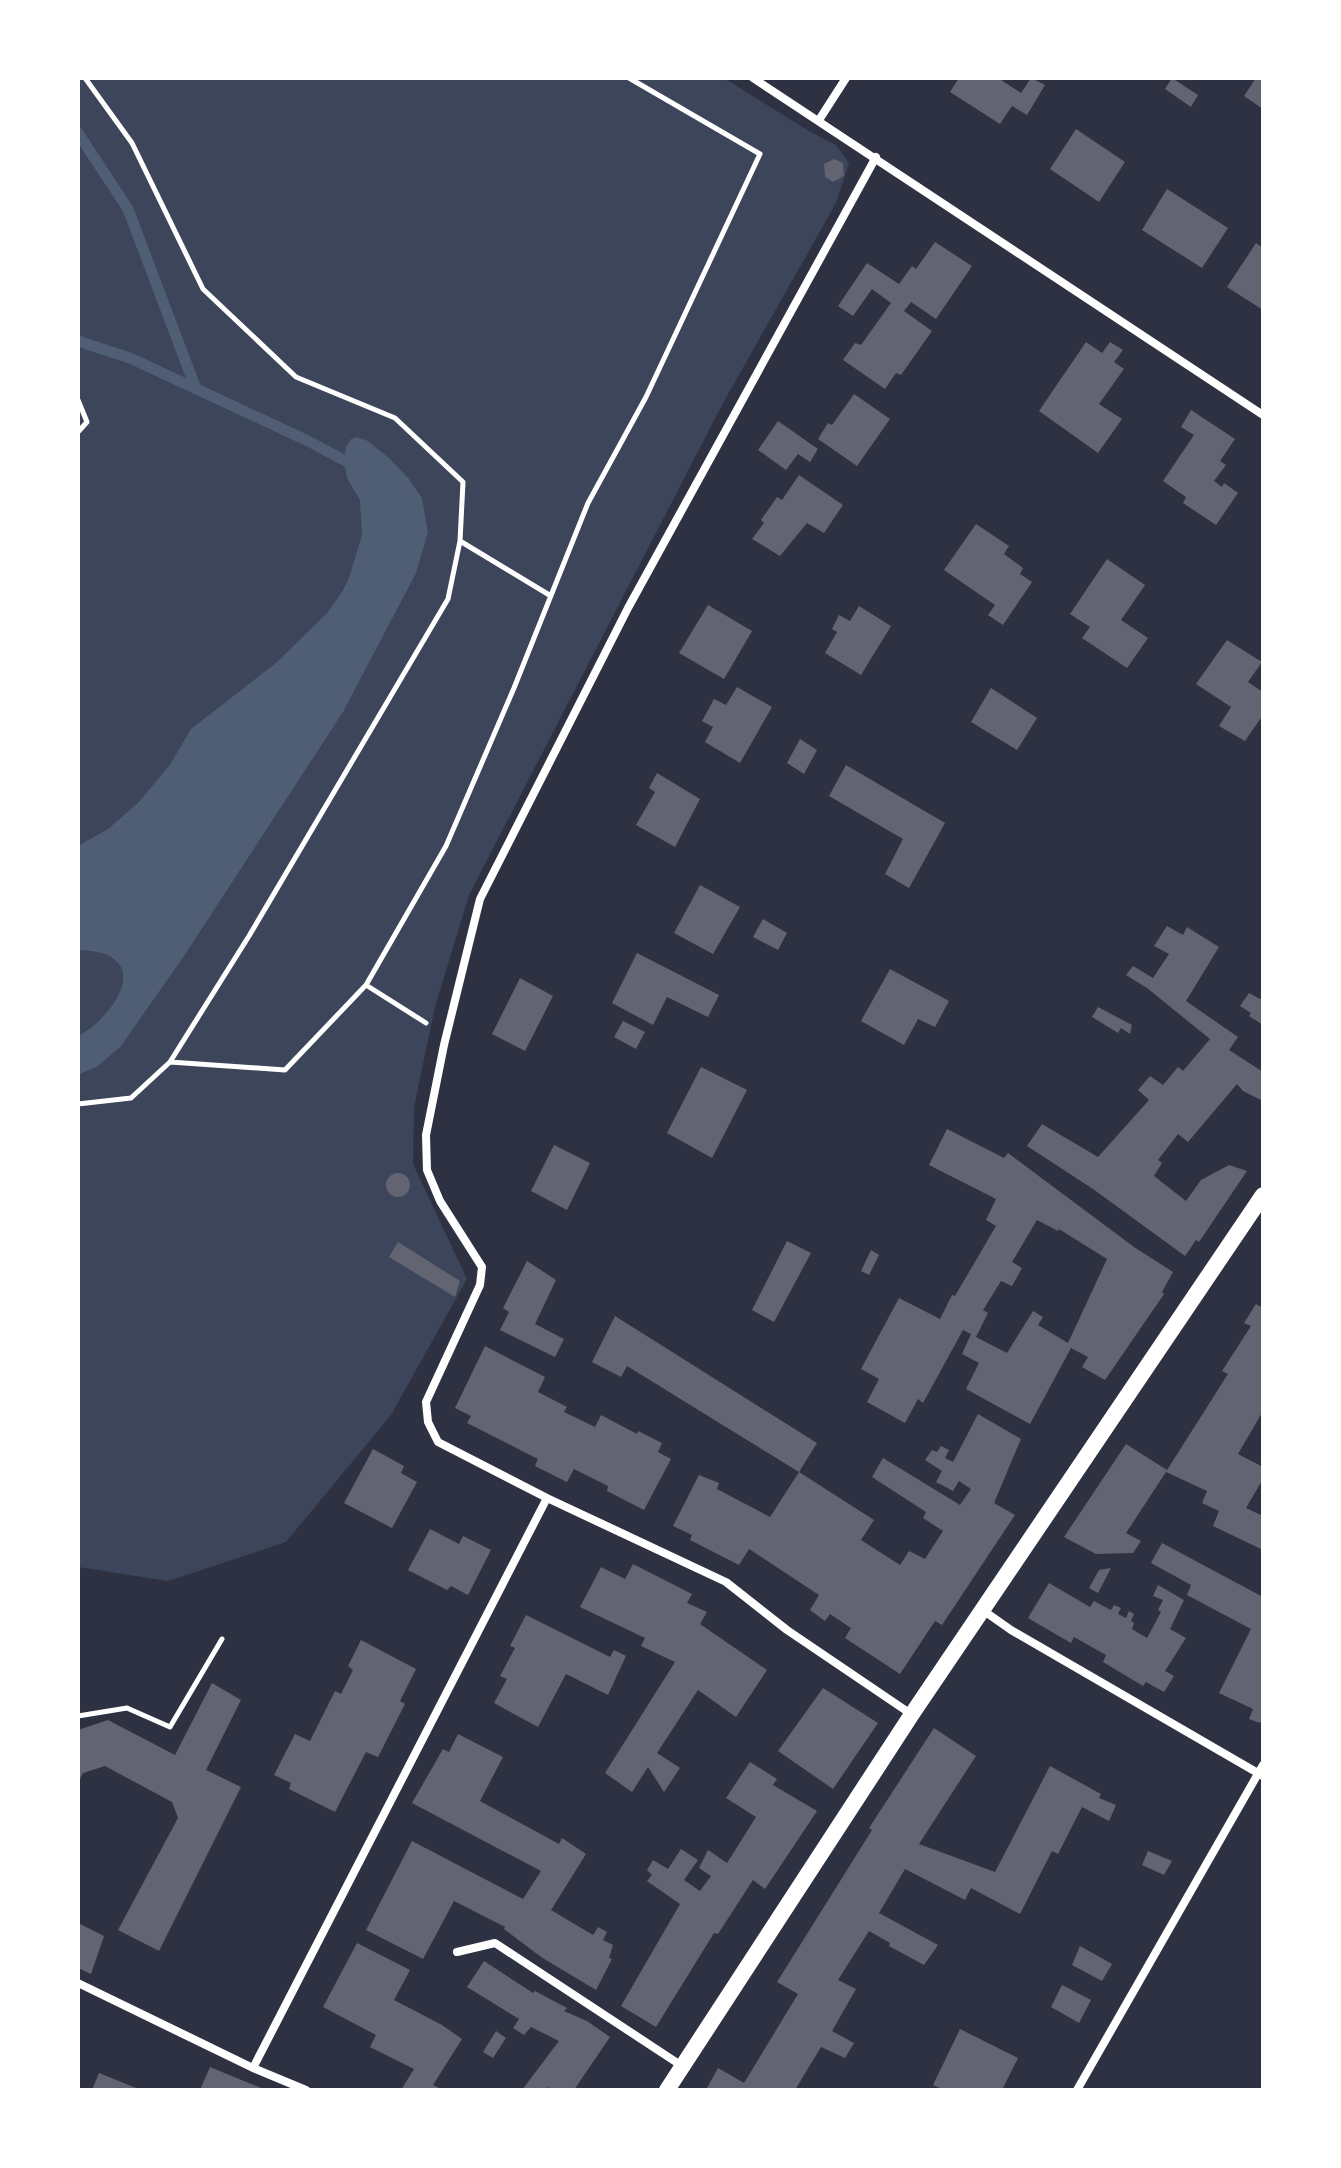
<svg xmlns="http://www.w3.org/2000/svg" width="1341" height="2168" font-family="Cabin,sans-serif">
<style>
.green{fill:#3c4559}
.water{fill:#4f5d75}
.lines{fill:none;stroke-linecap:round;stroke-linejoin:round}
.stream{stroke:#4f5d75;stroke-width:11}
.building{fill:#626471;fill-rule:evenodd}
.path{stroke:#fff;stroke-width:5}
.minor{stroke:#fff;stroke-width:8}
.secondary{stroke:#fff;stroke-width:16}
</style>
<rect width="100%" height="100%" fill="#2d3142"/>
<path class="green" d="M78,78H724L809,131L836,145L849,163L836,203L722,405L469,895L435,1007L414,1107L413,1164L467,1279L391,1415L286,1542L168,1581L78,1567Z"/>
<path class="water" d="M357,437L368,441L390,459L409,479L422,498L428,532L416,573L343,712L184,956L121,1046L98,1066L78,1075V1036C100,1026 141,981 115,960C105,951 91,951 78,950V846L108,829L138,803L169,766L191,729L276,663L327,613L342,592L349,578L362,535L360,500L347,478L344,461L346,447L351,439Z"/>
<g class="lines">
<path class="stream" d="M78,133L128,209L196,389
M78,341L130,358L306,440L357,467"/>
</g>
<path class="building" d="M959,78H998L1021,93L1031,78L1045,85L1027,115L1012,106L1000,124L950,92Z
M1172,78L1198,95L1191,107L1165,89Z
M1256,78H1263V109L1244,96Z
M1076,129L1125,162L1099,202L1050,169Z
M834,159L843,163L844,176L833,182L825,177L824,164Z
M1167,189L1228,228L1202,268L1142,230Z
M935,242L972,266L936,319L911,302L904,311L932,331L901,375L896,373L885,389L843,360L855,343L861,345L891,303L872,289L853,316L838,306L867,263L899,284L912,266L916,269Z
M1256,243L1263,248V310L1227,287Z
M1086,342L1102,353L1110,342L1123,350L1114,362L1124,369L1099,404L1122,419L1098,453L1039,411Z
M854,394L890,419L857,466L818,439L828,423L832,425Z
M1191,410L1235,439L1220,461L1226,465L1214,481L1222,487L1224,483L1238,493L1216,525L1183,503L1186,497L1163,481L1194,435L1181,427Z
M778,421L818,449L810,462L798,454L786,470L758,450Z
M799,475L843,505L824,533L807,523L780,556L752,539L764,523L761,520L777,497L782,500Z
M976,524L1009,546L1004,554L1023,568L1020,574L1032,582L1003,625L988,615L995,605L944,570Z
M1107,559L1145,585L1121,620L1148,638L1127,668L1082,638L1090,627L1070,614Z
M708,605L752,631L724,679L679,653Z
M859,606L891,626L861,675L825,653L837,632L832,629L839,615L850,621Z
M1227,640L1262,662L1248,682L1263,692V715L1245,741L1219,726L1231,707L1196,684Z
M737,687L772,707L740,763L705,742L713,727L702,721L714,699L726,705Z
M991,688L1037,718L1017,750L971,722Z
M800,739L817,750L804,774L787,763Z
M846,765L945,823L909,888L885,874L903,839L829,796Z
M657,773L700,799L675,847L636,825L655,792L649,788Z
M700,885L740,907L713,954L674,933Z
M763,919L787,933L778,950L753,937Z
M1167,926L1183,935L1187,927L1219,947L1186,1001L1238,1037L1229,1050L1263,1072V1101L1243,1091L1237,1084L1188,1142L1178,1134L1158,1160L1162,1163L1154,1176L1186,1201L1201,1180L1229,1165L1247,1171L1199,1242L1196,1240L1185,1256L1093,1189L1027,1146L1042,1124L1098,1157L1149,1100L1138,1090L1150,1076L1163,1085L1178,1067L1183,1071L1210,1039L1147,988L1126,975L1133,966L1153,978L1169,954L1154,946Z
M637,953L719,995L708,1017L667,997L653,1025L612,1003Z
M890,969L949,1001L935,1027L918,1019L904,1045L861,1021Z
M520,978L553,996L525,1051L492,1034Z
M1249,993L1260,999L1263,995V1025L1249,1016L1251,1013L1240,1006Z
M1098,1007L1132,1025L1130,1034L1121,1028L1118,1033L1092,1017Z
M623,1021L645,1032L636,1049L614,1037Z
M701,1067L747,1090L712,1158L667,1133Z
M947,1129L1004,1158L1008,1153L1134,1247L1173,1272L1162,1292L1164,1294L1105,1380L1082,1367L1088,1357L1071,1348L1030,1424L966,1389L979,1363L962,1354L971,1334L963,1330L923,1403L918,1399L905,1423L867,1402L879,1379L861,1369L899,1298L940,1319L952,1295L955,1296L996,1226L986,1220L996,1199L929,1165ZM1037,1220L1058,1231L1059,1229L1107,1259L1068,1343L1038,1325L1043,1317L1033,1311L1007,1353L976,1337L988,1313L983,1310L1001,1281L1012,1286L1022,1268L1012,1262Z
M554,1145L590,1163L567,1210L531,1191Z
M386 1185a12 12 0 1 1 24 0a12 12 0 1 1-24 0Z
M787,1241L811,1253L774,1322L752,1310Z
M398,1242L460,1281L455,1297L389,1257Z
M871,1250L879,1255L869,1275L861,1271Z
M527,1261L556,1280L535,1324L564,1339L555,1357L500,1330L509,1312L503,1308Z
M1256,1304L1263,1308V1411L1238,1454L1263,1467V1479L1246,1508L1263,1516V1550L1213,1526L1219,1511L1202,1503L1207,1491L1166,1472L1126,1533L1141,1541L1133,1553L1096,1554L1064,1537L1126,1444L1167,1470L1228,1374L1222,1371L1251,1326L1244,1323Z
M615,1316L817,1443L799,1472L627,1366L621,1377L592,1362Z
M485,1346L545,1377L538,1392L567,1407L564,1412L595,1427L601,1415L637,1434L638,1431L662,1443L658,1452L671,1459L644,1510L607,1491L608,1486L574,1469L567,1482L535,1466L538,1459L467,1423L471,1416L455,1408Z
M978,1414L1021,1439L994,1503L1015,1515L942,1625L935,1621L900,1674L845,1638L851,1628L830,1614L825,1621L810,1610L819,1595L749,1549L739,1565L690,1540L692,1535L673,1526L699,1475L719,1483L717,1489L770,1517L799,1472L874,1520L861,1540L900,1565L909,1551L925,1559L943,1531L923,1518L926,1512L872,1477L883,1458L960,1505L971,1489L959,1481L953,1491L936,1482L942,1471L925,1460L932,1450L937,1452L941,1446L949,1450L945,1458L953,1462Z
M373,1449L404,1466L401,1473L417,1482L392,1528L344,1503Z
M430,1529L459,1544L463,1536L491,1550L468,1595L451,1586L447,1590L408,1570Z
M1162,1543L1263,1597V1717L1260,1723L1249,1719L1253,1709L1219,1693L1251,1629L1187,1595L1191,1585L1151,1563Z
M633,1564L692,1594L687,1603L707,1612L700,1624L767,1670L736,1717L698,1690L657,1753L680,1768L664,1792L648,1767L632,1792L605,1773L675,1662L641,1646L645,1638L580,1607L601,1567L625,1579Z
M1111,1568L1098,1593L1089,1588L1099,1570Z
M1049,1583L1090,1607L1094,1601L1111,1610L1114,1605L1121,1608L1118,1614L1126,1618L1129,1611L1134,1614L1131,1621L1134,1623L1132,1629L1147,1638L1161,1612L1158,1610L1163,1600L1153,1596L1158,1585L1184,1600L1170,1629L1186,1638L1165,1671L1174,1676L1164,1692L1146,1682L1143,1686L1103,1662L1106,1655L1074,1637L1071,1643L1028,1618Z
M526,1615L610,1657L614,1650L626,1656L608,1695L566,1674L538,1727L494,1703L507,1679L500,1676L515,1648L510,1646Z
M361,1640L416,1669L400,1701L405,1704L378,1757L366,1752L335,1812L289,1789L291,1783L274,1775L295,1734L310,1741L335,1691L341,1694L353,1670L348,1666Z
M212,1683L241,1700L206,1770L241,1787L159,1951L118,1930L178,1818L172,1802L105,1766L83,1773L78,1783V1730L108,1720L175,1755Z
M823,1688L878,1723L833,1789L778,1751Z
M934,1728L976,1756L919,1844L995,1872L1050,1766L1101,1794L1099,1798L1116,1805L1109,1821L1082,1807L1058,1854L1052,1851L1020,1914L971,1888L965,1900L905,1869L879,1913L938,1945L924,1965L889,1946L890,1943L869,1931L838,1980L856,1989L832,2031L854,2043L845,2058L821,2047L795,2090H706L718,2068L744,2083L798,1994L777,1982L872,1830L869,1828Z
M458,1734L503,1757L480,1801L559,1844L562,1838L586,1854L551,1910L593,1935L598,1927L607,1932L603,1940L613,1945L609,1958L612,1959L596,1990L541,1957L504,1929L505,1927L454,1901L423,1959L366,1930L412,1841L523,1899L541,1871L412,1803L443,1749L449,1752Z
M750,1762L777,1779L773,1785L817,1811L765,1889L753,1880L718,1934L714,1933L656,2027L621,2006L680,1904L647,1881L652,1875L647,1870L653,1860L668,1869L681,1849L698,1860L684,1880L700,1891L711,1876L699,1868L708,1850L727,1863L756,1817L726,1798Z
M1148,1851L1172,1861L1164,1875L1142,1865Z
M78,1923L104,1936L91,1974L78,1968Z
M357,1943L410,1970L394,2000L442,2025L462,2039L433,2085L443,2090H401L414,2069L370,2047L376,2035L323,2007Z
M1080,1946L1112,1964L1102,1981L1072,1965Z
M484,1961L533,1993L535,1991L567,2008L564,2011L587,2021L610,2037L574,2090H552L548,2087L546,2090H522L559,2041L531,2027L524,2035L513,2028L519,2019L467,1987Z
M1062,1985L1091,2000L1079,2023L1051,2007Z
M960,2029L1018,2058L1002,2090H944L933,2085Z
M496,2031L506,2038L493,2058L483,2052Z
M210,2067L266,2090H200Z
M99,2073L141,2090H92Z"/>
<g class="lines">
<path class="path" d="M78,400L87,422L78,432
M460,541L551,596
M366,985L426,1023
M170,1062L285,1070L366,985L446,846L514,688L588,503L646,397L760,154L629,78
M78,1104L131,1098L170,1062L249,936L448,599L460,541L463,482L395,418L296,377L203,289L132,143L85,78
M78,1716L127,1708L170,1727L222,1639"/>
<path class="minor" d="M753,78L1263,415
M819,120L846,78
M876,157L628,608L480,899L444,1045L426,1135L427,1170L440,1201L482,1267L480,1285L426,1402L428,1422L438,1442L547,1498L726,1582L787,1630L911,1714
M984,1611L1011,1630L1263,1776
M457,1952L495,1943L682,2066
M78,1983L253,2068L306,2090
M253,2068L547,1498
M1077,2090L1263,1765"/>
<path class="secondary" d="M667,2090L912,1714L1263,1195"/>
</g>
<rect width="1341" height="2168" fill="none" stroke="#ffffff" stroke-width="160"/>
</svg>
